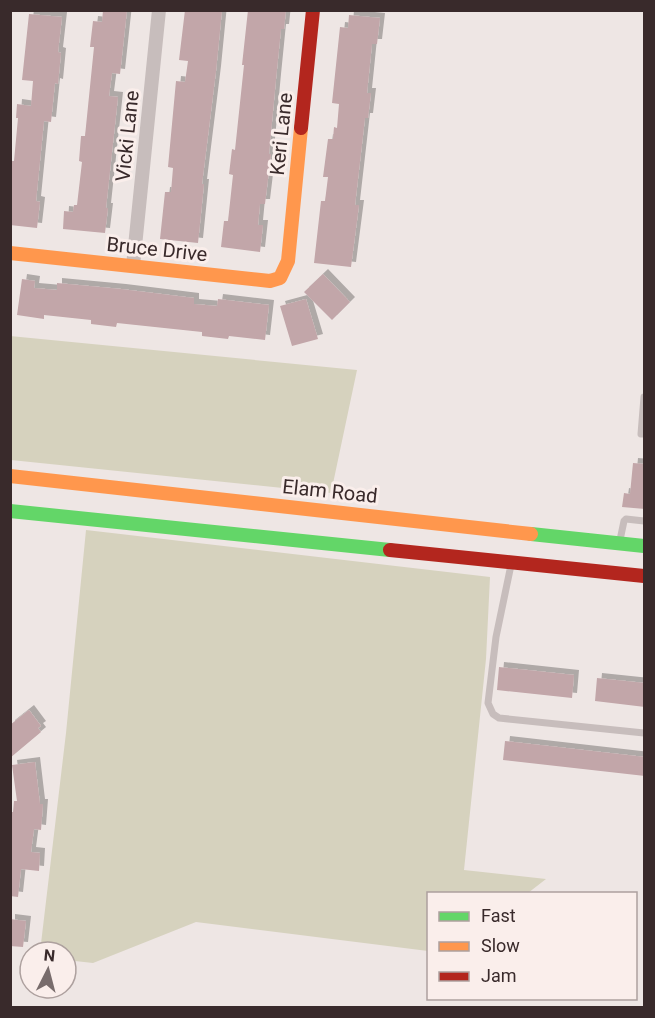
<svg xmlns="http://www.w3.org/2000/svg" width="655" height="1018" font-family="Roboto,sans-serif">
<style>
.green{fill:#d6d2be}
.building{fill:#c2a6a9;filter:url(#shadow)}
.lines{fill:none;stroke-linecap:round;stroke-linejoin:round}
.lane{stroke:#c7bdbc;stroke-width:7}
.street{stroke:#c7bdbc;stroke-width:14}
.fast{stroke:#63d668;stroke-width:14}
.slow{stroke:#ff974d;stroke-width:14}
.jam{stroke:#b3261e;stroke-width:14}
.labels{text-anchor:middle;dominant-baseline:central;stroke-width:6;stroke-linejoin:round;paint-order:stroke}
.street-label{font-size:20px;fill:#392a2b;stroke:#faeeeb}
</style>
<defs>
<filter id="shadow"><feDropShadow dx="5" dy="-5" stdDeviation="0" flood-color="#0004"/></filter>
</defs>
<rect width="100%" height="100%" fill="#eee6e4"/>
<path class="green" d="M10,336L357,370L331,493L11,460Z
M86,530L490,577L486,659L464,870L546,879L528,893L428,894V951L196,922L93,963L66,960V952H40L66,733Z"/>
<path class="building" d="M103,10H127L120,74L112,73L109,96L118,97L106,208H108L105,233L63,229L64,211L73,212L74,205H77L82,162L79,161L81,136H85L94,47H90L93,21L102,22Z
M185,10H222L216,71L202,184H204L198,243L160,239L165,192H171L173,168L168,167L176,81L185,82L188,61L179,60Z
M248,10H286L284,29H281L276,79L269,154H271L265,204H260L258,225H263L260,252L221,247L224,221H228L233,175L229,174L232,149L235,150L244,65H242Z
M29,14L62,17L58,52L61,53L58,84L55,83L51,122L44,121L36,201L40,202L37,228L10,225V172L12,161H14L18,118H16L17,104L31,106L33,81L22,80Z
M349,15L380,18L377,44H372L367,93H371L368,118H365L355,205H359L351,267L314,263L321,201H325L328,177H323L328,139H333L334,127L337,128L339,104L332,103L340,27L348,28Z
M323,274L350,302L332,320L304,292Z
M22,279L35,281L34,288L57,290V283L121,289L194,298V304L217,306L218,299L269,305L265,340L229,336L228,339L202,336V332L117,323L116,327L91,324V320L44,315V319L17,315Z
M306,299L318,339L292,346L280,306Z
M633,463L645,464V509L622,507L624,493L630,494Z
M499,667L574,675L572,698L497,690Z
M597,678L645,683V707L595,701Z
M29,710L41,726L38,728L41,732L10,758V725Z
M505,741L645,757V776L503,760Z
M35,762L40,804H43L41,830L34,829L31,852L40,853L39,871L21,869L18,897L10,896V812H13L14,801H17L12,765Z
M10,919L26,921L23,947L10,946Z"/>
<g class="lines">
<path class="lane" d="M644,397L641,434H644
M620,540L624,521L626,519L644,521
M511,565L496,637L488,703L493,714L499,718L644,733"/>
<path class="street" d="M133,266L159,10"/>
<path class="fast" d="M10,511L390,550
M531,534L644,546"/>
<path class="slow" d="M10,253L270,281L280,278L288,261L301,128
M10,476L531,534"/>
<path class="jam" d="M301,128L313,10
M390,550L644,576"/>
</g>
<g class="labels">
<g class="street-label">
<text transform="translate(281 134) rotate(-84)">Keri Lane</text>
<text transform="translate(127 136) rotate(-84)">Vicki Lane</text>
<text transform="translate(157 249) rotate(6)">Bruce Drive</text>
<text transform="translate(330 491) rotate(6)">Elam Road</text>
</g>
</g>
<rect width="655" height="1018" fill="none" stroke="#392a2b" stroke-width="24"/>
<rect x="427" y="892" width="210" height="108" fill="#faeeeb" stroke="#ada09e" stroke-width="1.5"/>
<rect x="439" y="912" width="30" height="9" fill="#63d668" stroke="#ada09e" stroke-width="1.5"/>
<text x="481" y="922" font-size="18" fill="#392a2b">Fast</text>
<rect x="439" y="942" width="30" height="9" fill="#ff974d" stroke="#ada09e" stroke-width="1.5"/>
<text x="481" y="952" font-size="18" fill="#392a2b">Slow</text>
<rect x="439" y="972" width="30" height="9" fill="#b3261e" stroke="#ada09e" stroke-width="1.5"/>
<text x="481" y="982" font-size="18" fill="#392a2b">Jam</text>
<g transform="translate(48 970) rotate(6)"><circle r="28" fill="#faeeeb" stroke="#ada09e" stroke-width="1.5"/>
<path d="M0-4.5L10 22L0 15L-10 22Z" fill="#786c6c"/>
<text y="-9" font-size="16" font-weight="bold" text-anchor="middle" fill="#392a2b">N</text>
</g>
</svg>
